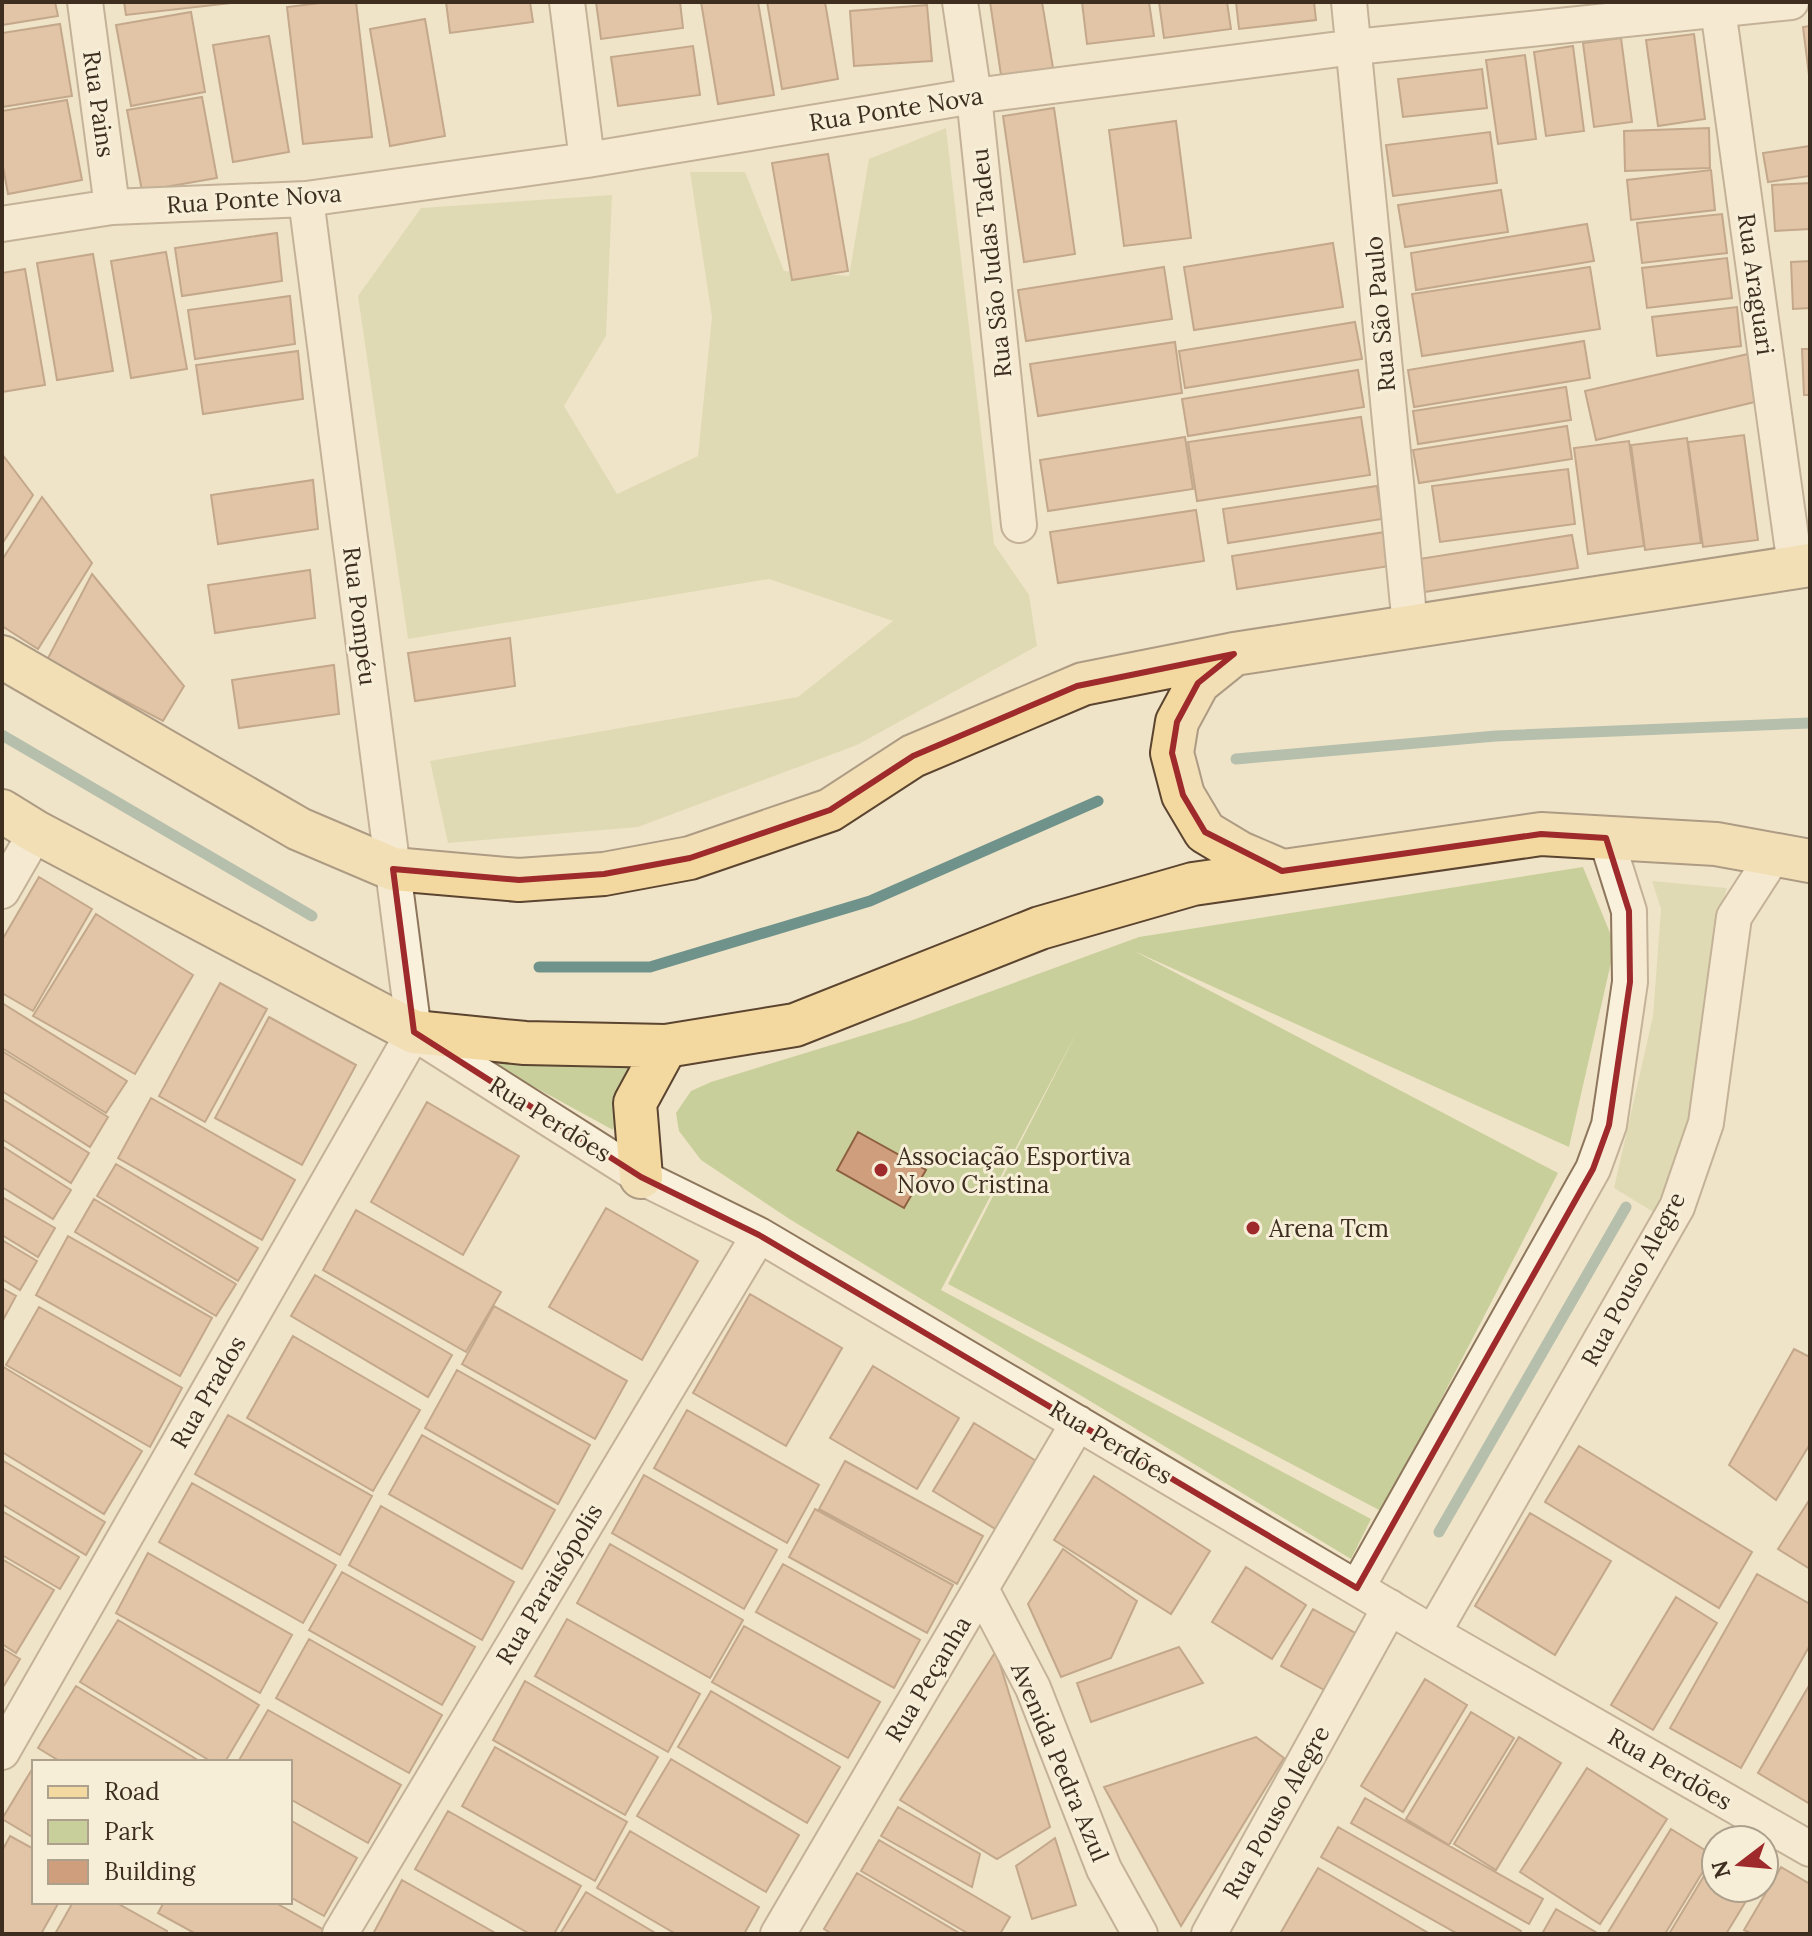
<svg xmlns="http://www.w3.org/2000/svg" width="1812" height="1936" font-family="Lora,serif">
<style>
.green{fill:#c9cf9b}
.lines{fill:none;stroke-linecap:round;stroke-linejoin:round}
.stream{stroke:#6f938a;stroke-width:11}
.building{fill:#cf9f7d;stroke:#8d5f41;stroke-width:2}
.minor-casing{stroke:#8d765c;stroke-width:38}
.major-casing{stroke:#5b4430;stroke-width:46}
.minor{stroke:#faf1dc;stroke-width:34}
.major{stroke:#f3d9a0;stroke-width:42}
.marked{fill:none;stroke:#9e2a2b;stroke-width:6;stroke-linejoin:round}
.poi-dot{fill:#9e2a2b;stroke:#f7eed8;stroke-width:3}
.labels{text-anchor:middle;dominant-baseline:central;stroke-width:6;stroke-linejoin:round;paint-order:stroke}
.street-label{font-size:24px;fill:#3d2e20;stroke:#f7eed8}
.poi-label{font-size:24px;fill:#3d2e20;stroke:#f7eed8;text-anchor:start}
</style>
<rect width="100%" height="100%" fill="#f0e4c8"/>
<path class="green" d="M946,128L994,544L1029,595L1037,646L857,745L638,827L448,843L430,761L798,697L893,621L769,579L408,639L358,296L421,208L612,195L606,336L564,406L617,494L698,456L712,317L690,172H745L784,271L849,276L869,159Z
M1583,867L1615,945L1569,1147L1134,951L1558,1173L1383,1512L948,1284L1079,1028L941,1290L1371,1519L1351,1559L791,1220L701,1160L679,1131L676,1113L691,1091L711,1082L910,1021L1139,937Z
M1652,881L1727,888L1716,925L1689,1126L1660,1216L1614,1188L1653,1016L1661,909Z
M469,1051L633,1067L613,1130Z"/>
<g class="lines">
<path class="stream" d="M2,735L312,916
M1236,759L1496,736L1810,723
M539,967H650L870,901L1098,801
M1439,1532L1626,1207"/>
</g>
<path class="building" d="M2,2H55L58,16L2,25Z
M124,2H240L126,15Z
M328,2H356L372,137L303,144L287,7Z
M446,2H530L533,22L450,33Z
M596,2H680L683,28L601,39Z
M701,2H758L774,95L718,104Z
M767,2H825L838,79L782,89Z
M990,2H1042L1053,68L1001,75Z
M1082,2H1149L1154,36L1087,44Z
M1159,2H1227L1231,29L1164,38Z
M1236,2H1314L1316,20L1239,29Z
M927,5L932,61L854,66L850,11Z
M191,12L205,92L131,106L116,25Z
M425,19L445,136L390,146L370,29Z
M60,24L72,96L2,107V33Z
M1810,26V83L1803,27Z
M1694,34L1705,119L1658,126L1646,40Z
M269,36L289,152L233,162L213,45Z
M1621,38L1632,122L1594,127L1583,43Z
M693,46L700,95L618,106L611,57Z
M1573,46L1584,131L1546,136L1534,52Z
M1525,55L1536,139L1498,144L1486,60Z
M1482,69L1487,108L1403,117L1398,79Z
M202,97L217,178L142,191L127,110Z
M67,100L82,180L8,194L2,161V111Z
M1054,108L1075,254L1024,262L1003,116Z
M1176,121L1191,238L1124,246L1109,130Z
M1709,128L1710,168L1625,171L1624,131Z
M1490,132L1497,183L1393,196L1386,145Z
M1810,146V176L1768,182L1763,153Z
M828,154L848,271L792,280L772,163Z
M1711,170L1715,210L1631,220L1627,180Z
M1810,183V229L1775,231L1772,185Z
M1501,190L1508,232L1405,247L1398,205Z
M1722,214L1727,253L1642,263L1637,223Z
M1587,224L1594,261L1416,290L1411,253Z
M277,233L282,281L182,296L175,248Z
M1333,243L1343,307L1194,330L1184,267Z
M166,252L187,369L131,378L111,261Z
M93,254L113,371L57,380L37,263Z
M1727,258L1732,298L1647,308L1642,268Z
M1810,261V308L1793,309L1791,262Z
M1164,267L1172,319L1026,341L1018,290Z
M1590,267L1600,329L1422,356L1412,294Z
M25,269L45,385L2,392V273Z
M290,296L295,344L195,359L188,310Z
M1737,307L1741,346L1657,356L1652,317Z
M1355,322L1362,359L1185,388L1179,351Z
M1584,341L1590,378L1414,407L1408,370Z
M1175,342L1182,393L1038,416L1030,364Z
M1802,349H1810V395H1804Z
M298,351L303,399L203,414L196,365Z
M1748,354L1759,401L1596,440L1585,391Z
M1358,370L1364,407L1188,436L1182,399Z
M1566,387L1571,420L1418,444L1413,411Z
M1361,417L1370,475L1197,501L1188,442Z
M1567,426L1572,459L1419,483L1413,450Z
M1744,435L1758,540L1703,547L1688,442Z
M1185,437L1193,489L1048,511L1040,460Z
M1687,438L1701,543L1645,550L1631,445Z
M1629,441L1644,546L1588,554L1574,448Z
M2,454L33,495L2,544Z
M1568,469L1575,524L1440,542L1432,486Z
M313,480L318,529L218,544L211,495Z
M1377,486L1382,519L1228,543L1223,509Z
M42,497L92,563L38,649L2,626V560Z
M1196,510L1204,561L1058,583L1050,532Z
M1385,532L1390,566L1237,589L1232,556Z
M1572,535L1578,568L1424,592L1419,559Z
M310,570L315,618L215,633L208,585Z
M92,574L184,686L163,721L47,660Z
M510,638L515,686L415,701L408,653Z
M334,665L339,714L239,728L232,680Z
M39,877L92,909L33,1011L2,993V940Z
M96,914L193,975L135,1074L33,1016Z
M220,983L267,1009L205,1122L159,1096Z
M2,1003L127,1081L106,1113L2,1048Z
M269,1017L356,1065L302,1165L215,1118Z
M2,1051L108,1117L90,1147L2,1091Z
M151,1098L295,1180L262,1240L118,1158Z
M2,1099L89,1153L71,1183L2,1139Z
M427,1102L519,1156L463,1255L371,1202Z
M858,1132L926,1170L904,1208L837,1170Z
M2,1146L71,1190L53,1219L2,1187Z
M116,1164L258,1248L238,1281L97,1196Z
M2,1197L55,1228L38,1257L2,1235Z
M94,1199L236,1284L216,1316L75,1232Z
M606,1208L698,1261L642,1360L549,1307Z
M356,1210L501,1292L466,1352L323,1270Z
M68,1236L212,1318L180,1376L36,1295Z
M2,1240L37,1261L20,1290L2,1279Z
M315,1275L452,1355L428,1397L291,1316Z
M2,1288L16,1296L2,1322Z
M750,1294L842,1348L786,1446L693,1393Z
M494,1306L627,1381L595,1439L462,1364Z
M39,1307L182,1388L150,1447L6,1365Z
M293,1336L420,1410L373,1491L247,1418Z
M1794,1349L1810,1357V1444L1776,1500L1729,1465Z
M2,1366L142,1451L104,1514L2,1452Z
M873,1366L959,1418L917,1489L830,1438Z
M457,1370L590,1445L558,1504L425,1428Z
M687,1410L819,1485L787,1543L654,1468Z
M228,1415L372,1496L340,1555L195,1474Z
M974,1423L1038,1462L997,1530L933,1491Z
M422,1435L555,1510L522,1569L389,1494Z
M1579,1446L1752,1552L1719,1608L1545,1502Z
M2,1460L105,1522L86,1555L2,1504Z
M845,1461L983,1536L957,1584L819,1509Z
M644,1475L777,1550L744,1609L612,1533Z
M1094,1476L1210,1551L1171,1614L1054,1540Z
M192,1483L336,1565L303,1623L159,1542Z
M1810,1499V1569L1778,1549Z
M381,1506L514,1582L482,1640L349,1565Z
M815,1509L953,1585L927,1633L789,1557Z
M2,1511L79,1557L60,1589L2,1555Z
M1530,1513L1611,1561L1555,1655L1475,1606Z
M610,1544L743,1620L710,1678L577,1603Z
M1063,1549L1137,1601L1111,1658L1061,1677L1028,1604Z
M148,1553L292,1635L260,1693L116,1613Z
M2,1559L54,1590L16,1653L2,1644Z
M783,1564L920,1640L894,1688L756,1612Z
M1246,1567L1306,1605L1272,1659L1212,1622Z
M342,1572L475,1647L442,1705L309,1630Z
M1757,1574L1810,1604V1645L1741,1768L1670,1728Z
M1676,1597L1717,1623L1653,1730L1611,1705Z
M1313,1609L1355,1633L1324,1690L1281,1666Z
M567,1619L700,1694L668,1752L535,1676Z
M118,1620L259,1705L225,1762H212L80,1682Z
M744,1626L880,1702L848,1758L712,1682Z
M309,1639L442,1715L409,1773L276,1698Z
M1179,1647L1203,1683L1091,1722L1077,1683Z
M2,1648L20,1659L2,1689Z
M996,1651L1050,1827L997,1859L900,1800Z
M1425,1679L1467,1705L1403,1812L1361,1786Z
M525,1681L658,1757L625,1815L493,1740Z
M1810,1684V1804L1758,1773Z
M76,1686L201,1762H61L38,1748Z
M711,1691L840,1767L807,1823L678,1747Z
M268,1710L401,1785L368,1843L290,1799V1762H238Z
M1471,1712L1514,1738L1449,1845L1406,1819Z
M1256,1737L1284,1758L1181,1926L1104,1787Z
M1519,1737L1561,1763L1496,1870L1454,1844Z
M495,1747L627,1822L595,1881L462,1806Z
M671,1759L799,1835L766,1892L637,1816Z
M34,1766V1838L2,1819Z
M1587,1768L1667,1819L1600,1924L1520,1872Z
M1365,1798L1543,1899L1529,1924L1351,1823Z
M898,1807L980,1854L972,1887L881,1836Z
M448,1811L581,1886L554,1934H530L415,1869Z
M290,1820L357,1858L324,1916L290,1897Z
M1338,1827L1521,1931L1520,1934H1458L1321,1857Z
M1671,1829L1713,1855L1665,1934H1607Z
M630,1831L759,1907L744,1934H676L597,1888Z
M10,1836L34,1849V1902H59L41,1934H2V1851Z
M1055,1838L1076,1905L1032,1919L1016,1866Z
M879,1840L1010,1917L1000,1934H969L861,1871Z
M1716,1856V1888H1754L1726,1934H1669Z
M1781,1867L1810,1884V1934H1752L1744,1930Z
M1318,1868L1430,1934H1280Z
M857,1873L961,1934H832L824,1929Z
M402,1880L497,1934H373Z
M586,1892L657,1934H560Z
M73,1902H115L167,1931L166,1934H55Z
M164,1902H274L324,1930L322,1934H196L158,1913Z
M1556,1909L1599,1934H1547L1543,1932Z"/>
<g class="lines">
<g class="minor-casing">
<path id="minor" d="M85,2L112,207
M567,2L587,160
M960,2L974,96L1019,525
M1349,2L1410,626
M1717,2L1795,566
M306,199L414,1032
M2,224L112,207L306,199L587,160L974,96L1355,47L1791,2
M2,891L36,832
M414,1033L641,1177L759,1235L1433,1633L1810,1849
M1357,1588L1593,1169L1609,1125L1630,982L1629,911L1606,838
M981,1589L1033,1688L1104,1869L1140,1934
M1433,1633L1677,1207L1706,1123L1734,917L1774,855
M2,1752L414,1032
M340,1934L759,1235
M778,1934L1078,1423
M1209,1934L1390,1607"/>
</g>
<g class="major-casing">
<path id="major" d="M1234,654L1198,683L1177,722L1172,753L1183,795L1205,832L1240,853L1282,871
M2,657L299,829L393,869L519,880L604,874L690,858L830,810L913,756L1083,684L1234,654L1810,565
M2,811L36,832L414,1032L525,1043L666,1046L795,1025L1040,928L1193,884L1541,834L1716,844L1810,861
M641,1177L635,1103L666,1046"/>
</g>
<use href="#minor" class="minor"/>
<use href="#major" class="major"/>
</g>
<path d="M0 0H1812V1936H0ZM1234,654L1198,683L1177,722L1172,753L1183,795L1205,832L1282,871L1541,834L1606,838L1629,911L1630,982L1609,1125L1593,1169L1357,1588L759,1235L641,1177L414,1032L393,869L519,880L604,874L690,858L830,810L913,756L1077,686Z" fill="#f0e4c8" fill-opacity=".55" fill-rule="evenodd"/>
<path class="marked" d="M1234,654L1198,683L1177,722L1172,753L1183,795L1205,832L1282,871L1541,834L1606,838L1629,911L1630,982L1609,1125L1593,1169L1357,1588L759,1235L641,1177L414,1032L393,869L519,880L604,874L690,858L830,810L913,756L1077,686Z"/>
<g class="poi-dot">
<circle cx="881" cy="1170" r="8"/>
<circle cx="1253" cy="1228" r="8"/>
</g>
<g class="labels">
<g class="street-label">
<text transform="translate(99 104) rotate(82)">Rua Pains</text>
<text transform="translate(896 109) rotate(-9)">Rua Ponte Nova</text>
<text transform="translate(254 199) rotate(-4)">Rua Ponte Nova</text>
<text transform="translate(991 263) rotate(-96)">Rua São Judas Tadeu</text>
<text transform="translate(1756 284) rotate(82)">Rua Araguari</text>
<text transform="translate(1380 314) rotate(-95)">Rua São Paulo</text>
<text transform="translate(360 616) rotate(83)">Rua Pompéu</text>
<text transform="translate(550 1119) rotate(32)">Rua Perdões</text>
<text transform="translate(1633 1279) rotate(-62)">Rua Pouso Alegre</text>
<text transform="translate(208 1392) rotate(-60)">Rua Prados</text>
<text transform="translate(1111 1442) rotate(31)">Rua Perdões</text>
<text transform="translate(549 1584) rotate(-59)">Rua Paraisópolis</text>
<text transform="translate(928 1679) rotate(-59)">Rua Peçanha</text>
<text transform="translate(1060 1762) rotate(67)">Avenida Pedra Azul</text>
<text transform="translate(1670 1769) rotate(30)">Rua Perdões</text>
<text transform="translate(1276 1812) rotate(-61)">Rua Pouso Alegre</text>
</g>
<g class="poi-label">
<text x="897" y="1156">Associação Esportiva<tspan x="897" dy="28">Novo Cristina</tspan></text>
<text x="1269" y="1228">Arena Tcm</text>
</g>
</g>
<rect width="1812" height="1936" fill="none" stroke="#3d2e20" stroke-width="8"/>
<rect x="32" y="1760" width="260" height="144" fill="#f7eed8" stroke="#ada18e" stroke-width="2"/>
<rect x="48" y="1786" width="40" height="12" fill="#f3d9a0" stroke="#ada18e" stroke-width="2"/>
<text x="104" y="1800" font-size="24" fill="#3d2e20">Road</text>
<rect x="48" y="1820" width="40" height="24" fill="#c9cf9b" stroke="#ada18e" stroke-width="2"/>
<text x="104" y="1840" font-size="24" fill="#3d2e20">Park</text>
<rect x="48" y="1860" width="40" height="24" fill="#cf9f7d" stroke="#ada18e" stroke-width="2"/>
<text x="104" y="1880" font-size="24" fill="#3d2e20">Building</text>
<g transform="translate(1740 1864) rotate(254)"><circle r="38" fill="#f7eed8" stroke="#ada18e" stroke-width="2"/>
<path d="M0-6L14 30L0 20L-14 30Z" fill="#9e2a2b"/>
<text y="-12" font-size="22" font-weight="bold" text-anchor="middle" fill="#3d2e20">N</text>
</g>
</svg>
